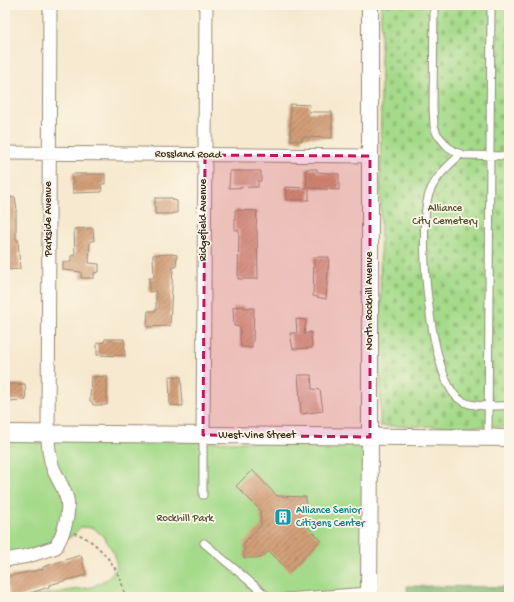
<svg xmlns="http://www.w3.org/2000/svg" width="514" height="602" font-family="'Gochi Hand',sans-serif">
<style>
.forest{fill:url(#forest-firs);stroke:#60724a}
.cemetery{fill:url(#cemetery-stones);stroke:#708254}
.park{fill:#a5da8a;stroke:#708254}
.building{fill:url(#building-hatch)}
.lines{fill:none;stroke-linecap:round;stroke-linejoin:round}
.service-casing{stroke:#988a76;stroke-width:9}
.minor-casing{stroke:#988a76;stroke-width:15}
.tertiary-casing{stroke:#988a76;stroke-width:18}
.path{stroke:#988a76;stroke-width:2;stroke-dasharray:3 3;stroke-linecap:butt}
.service{stroke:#fff;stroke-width:7}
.minor{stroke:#fff;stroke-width:13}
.tertiary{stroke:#fff;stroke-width:16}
.marked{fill:#c2185b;fill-opacity:0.2;stroke:#c2185b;stroke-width:3;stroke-dasharray:8 5;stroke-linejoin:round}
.labels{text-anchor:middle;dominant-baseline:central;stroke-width:3.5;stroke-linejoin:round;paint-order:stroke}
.street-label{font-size:11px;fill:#3b2a1e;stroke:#fcf5e5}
.park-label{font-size:11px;fill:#565639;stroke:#fcf5e5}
.culture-label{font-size:11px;fill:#0d838f;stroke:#fcf5e5;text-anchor:start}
</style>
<defs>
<pattern id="forest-firs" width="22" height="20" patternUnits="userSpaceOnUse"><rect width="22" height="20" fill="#84ba76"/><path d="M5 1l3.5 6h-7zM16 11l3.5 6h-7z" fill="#6d9760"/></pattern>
<pattern id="cemetery-stones" width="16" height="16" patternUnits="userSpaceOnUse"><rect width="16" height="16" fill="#a5da8a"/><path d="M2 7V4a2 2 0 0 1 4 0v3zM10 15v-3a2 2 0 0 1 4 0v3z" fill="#8fbb77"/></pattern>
<pattern id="building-hatch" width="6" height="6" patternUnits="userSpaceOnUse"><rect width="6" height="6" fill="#d29e77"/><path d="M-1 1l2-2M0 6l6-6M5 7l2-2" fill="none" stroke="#ac8161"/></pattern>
</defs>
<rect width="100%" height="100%" fill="#fcf5e5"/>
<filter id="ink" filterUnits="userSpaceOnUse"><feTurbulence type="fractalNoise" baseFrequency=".025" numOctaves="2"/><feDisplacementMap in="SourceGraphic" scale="8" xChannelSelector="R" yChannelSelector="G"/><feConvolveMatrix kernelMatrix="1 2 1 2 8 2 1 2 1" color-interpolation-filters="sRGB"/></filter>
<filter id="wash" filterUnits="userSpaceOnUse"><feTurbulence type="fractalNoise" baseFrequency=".012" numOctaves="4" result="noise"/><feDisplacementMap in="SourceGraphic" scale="16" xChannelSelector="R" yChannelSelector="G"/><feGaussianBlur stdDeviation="0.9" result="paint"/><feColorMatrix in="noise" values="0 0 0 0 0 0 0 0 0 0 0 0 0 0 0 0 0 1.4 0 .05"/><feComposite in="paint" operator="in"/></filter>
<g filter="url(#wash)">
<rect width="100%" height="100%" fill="#f6e9cf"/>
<path class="forest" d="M407,586L509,587V597H408Z"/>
<path class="cemetery" d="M381,5H509V427L380,426Z"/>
<path class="park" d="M5,440L367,443L365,597H28L92,587L107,579L117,568L115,555L105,538L94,528L81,527L72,536L56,544L5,558Z"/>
<g id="blocks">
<path class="building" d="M290,104L310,105L309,112H332V138L302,137V141L291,140Z
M306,169H317V172L339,174V190L309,188V200H286L285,187L307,188Z
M230,171H261V181H258V187L229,188Z
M72,174H105V184H101L102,192L73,193Z
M15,197L17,210H16V239L18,240L20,269L5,270V198Z
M155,198H172L173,200L177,201V213H172V214H155Z
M235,210L257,211L256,229L257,230L258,279H238L239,230H235Z
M93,228L94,241H90L89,263L99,264V272L94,273V278H81V272L63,270V262H71V256L75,255L74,229Z
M172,254L177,255L176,267H173L170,326L147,327L148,311H156V291L149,292V278H154L153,255Z
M314,257H329L326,299L313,296Z
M244,306V308H254L253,341H252V348L241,347L240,340V327L234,326L233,307Z
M296,319L306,320L304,334L311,332L312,348L293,349L290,333H297Z
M105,339H124L125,356L97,355V343L104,342Z
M298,375H311L312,389L320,390L323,411L301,414Z
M107,376V405H93L92,402L90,401L91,377Z
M169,376L181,377L183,406L170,405Z
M8,384H25L26,400L8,401Z
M252,470L277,496L306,497L305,524L321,540L290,572L269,551L261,558H244V543L261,526L260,510L236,486Z
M81,555L86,575L49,585V587L19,597H10L5,577L43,569V567Z"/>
</g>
</g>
<g filter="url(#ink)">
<use href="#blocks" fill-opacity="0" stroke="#988a76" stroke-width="1"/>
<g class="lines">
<g class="service-casing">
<path id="service" d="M434,5L433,107L434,126L437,134L448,147L456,152L464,155L509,156
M461,154C448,166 435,177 429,194C417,228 429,377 459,399C472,409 494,405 509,406
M203,435V495
M488,438L491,5
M204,543L268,597
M286,597L369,591"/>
</g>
<g class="minor-casing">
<path id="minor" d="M5,153L370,156
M203,435L206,5
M5,560L28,556L56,547C63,534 70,515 67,499C64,488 57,478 53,468C49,456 48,445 48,434L50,5"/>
</g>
<g class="tertiary-casing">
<path id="tertiary" d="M5,433L509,438
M369,597L370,437V5"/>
</g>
<path class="path" d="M74,533C93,538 111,559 119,576C122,582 123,590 126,597"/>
<use href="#service" class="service"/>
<use href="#minor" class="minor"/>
<use href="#tertiary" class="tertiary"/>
</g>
</g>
<path class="marked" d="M205,155L370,156V437L203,435Z"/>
<defs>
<g id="building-square" transform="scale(0.9)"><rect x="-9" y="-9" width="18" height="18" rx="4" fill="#0f9aa8" stroke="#fcf5e5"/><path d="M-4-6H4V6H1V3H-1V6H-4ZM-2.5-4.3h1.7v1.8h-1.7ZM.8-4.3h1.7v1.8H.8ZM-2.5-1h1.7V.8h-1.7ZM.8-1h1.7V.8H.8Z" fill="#fff"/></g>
</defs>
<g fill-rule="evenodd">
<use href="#building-square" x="283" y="517"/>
</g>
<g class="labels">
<g class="street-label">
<text transform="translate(188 155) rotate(1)">Rossland Road</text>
<text transform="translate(49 219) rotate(-90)">Parkside Avenue</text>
<text transform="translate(204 220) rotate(-90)">Ridgefield Avenue</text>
<text transform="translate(370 301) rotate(-90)">North Rockhill Avenue</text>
<text x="257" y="436">West Vine Street</text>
</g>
<g class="park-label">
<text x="445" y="209">Alliance<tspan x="445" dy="13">City Cemetery</tspan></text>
<text x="185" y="519">Rockhill Park</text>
</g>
<g class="culture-label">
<text x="296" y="511">Alliance Senior<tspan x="296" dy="13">Citizens Center</tspan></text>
</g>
</g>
<rect width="514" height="602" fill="none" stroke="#fcf5e5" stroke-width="20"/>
</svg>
